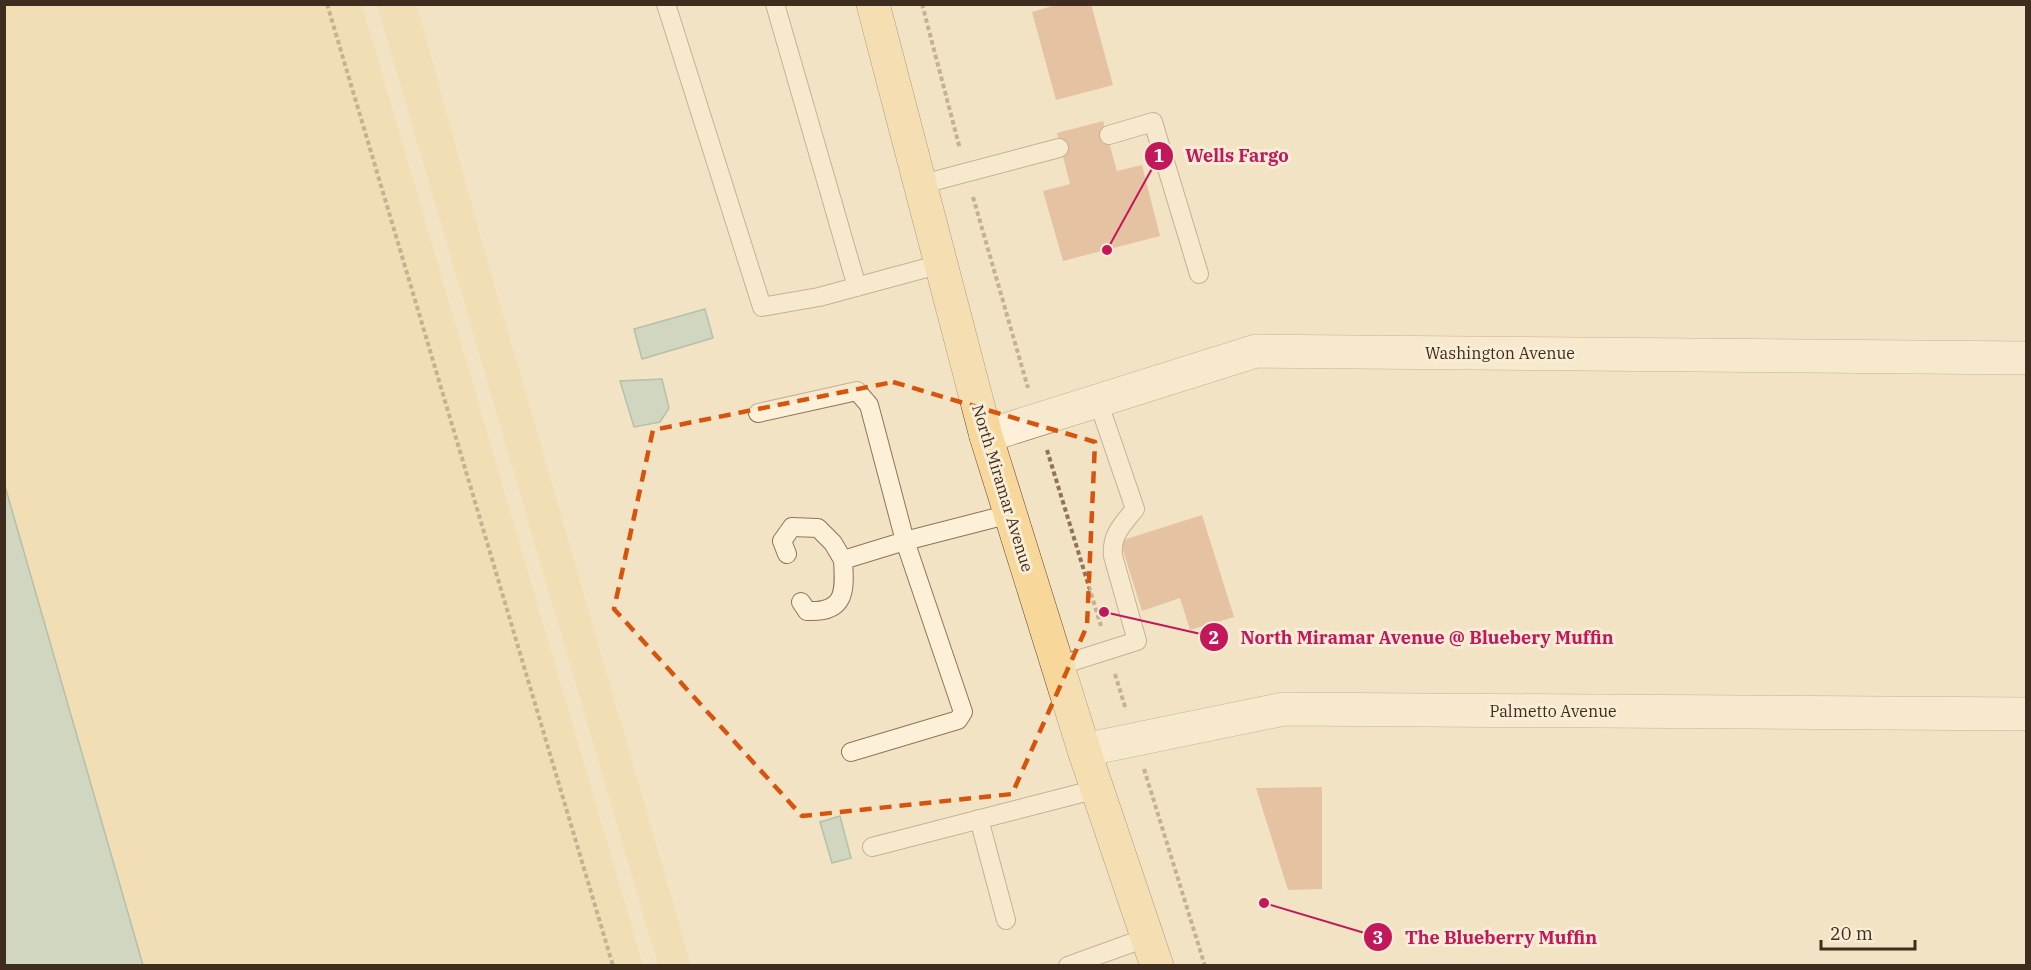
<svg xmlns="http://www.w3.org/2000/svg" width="2031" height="970" font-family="'IBM Plex Serif',serif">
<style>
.sand{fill:#f0d89f}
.water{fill:#a7c5bb;stroke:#6c9589;stroke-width:1.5}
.building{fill:#d49a77}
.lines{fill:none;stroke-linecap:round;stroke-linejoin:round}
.service-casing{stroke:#8f7458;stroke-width:20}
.minor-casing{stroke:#8f7458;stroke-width:34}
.primary-casing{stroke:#5d412d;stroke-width:34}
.path{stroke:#8f7458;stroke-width:4;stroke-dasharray:4.5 3;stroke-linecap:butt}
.service{stroke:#fcf0d9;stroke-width:18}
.minor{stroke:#fcf0d9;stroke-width:33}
.primary{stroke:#f8d79a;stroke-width:33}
.marked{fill:none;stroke:#d7540e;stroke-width:4.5;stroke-dasharray:12 8;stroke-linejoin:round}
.labels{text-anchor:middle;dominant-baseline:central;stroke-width:6;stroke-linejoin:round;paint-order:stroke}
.street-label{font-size:16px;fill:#3e2c1e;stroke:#f9edd5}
.leader{fill:none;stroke:#c2185b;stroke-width:2}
.callout-dot{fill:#c2185b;stroke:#f9edd5;stroke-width:2}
.mark-label{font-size:18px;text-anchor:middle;font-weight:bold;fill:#fff}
.callout-label{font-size:18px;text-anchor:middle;font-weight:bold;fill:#c2185b;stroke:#f9edd5;stroke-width:6;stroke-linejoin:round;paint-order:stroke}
</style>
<rect width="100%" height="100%" fill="#f2e3c4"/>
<path class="sand" d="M5,4L362,5L643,965H143L5,486Z
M377,5H417L480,235L691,965H658Z"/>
<path class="water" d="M705,309L713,338L642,359L634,329Z
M662,379L669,408L660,422L634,427L620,381Z
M5,486L143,965H5Z
M840,816L851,858L832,863L820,822Z"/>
<path class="building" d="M1059,4H1091L1113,85L1056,100L1032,12Z
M1103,121L1117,171L1142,165L1160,236L1063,261L1043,191L1070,184L1057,133Z
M1202,515L1234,617L1190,630L1180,598L1142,611L1120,541Z
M1322,787V889L1288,890L1256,788Z"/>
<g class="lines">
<g class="service-casing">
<path id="service" d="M666,4L762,307L819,297L941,264
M775,4L857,287
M1109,135L1153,122L1199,274
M919,185L1059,148
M758,413L857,391L869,405L905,541L843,560L833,543L818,528L792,527L782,541L787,554
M801,602L807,611C846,613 845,591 843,560
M1058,666L1137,641L1113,556C1111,535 1122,525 1135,509L1098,401
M851,752L958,720L963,712L905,541L1010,514
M979,819L1006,920
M872,847L1097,789
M1068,966L1148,937"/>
</g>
<g class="minor-casing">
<path id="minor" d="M986,436L1256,351L2026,358
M1084,750L1284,709L2026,714"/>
</g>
<g class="primary-casing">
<path id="primary" d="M873,4L986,436L1084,750L1157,966"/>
</g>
<path class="path" d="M327,4L613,966
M922,4L960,149
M973,197L1028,388
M1047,450L1101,626
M1115,674L1126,710
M1144,769L1205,966"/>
<use href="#service" class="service"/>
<use href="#minor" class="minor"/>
<use href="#primary" class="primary"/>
</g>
<path d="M0 0H2031V970H0ZM893,382L1095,442L1087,626L1012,794L802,816L614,609L653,430Z" fill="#f2e3c4" fill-opacity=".55" fill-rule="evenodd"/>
<path class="marked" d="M893,382L1095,442L1087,626L1012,794L802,816L614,609L653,430Z"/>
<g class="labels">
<g class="street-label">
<text x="1500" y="353">Washington Avenue</text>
<text transform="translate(1003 488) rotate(73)">North Miramar Avenue</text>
<text x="1553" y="711">Palmetto Avenue</text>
</g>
</g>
<path class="leader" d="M1107 250L1159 156M1104 612L1214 637M1264 903L1378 937"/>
<g class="callout-dot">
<circle cx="1107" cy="250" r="6"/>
<circle cx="1104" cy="612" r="6"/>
<circle cx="1264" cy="903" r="6"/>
<circle cx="1159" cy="156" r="15"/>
<circle cx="1214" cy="637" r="15"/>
<circle cx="1378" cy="937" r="15"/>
</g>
<g class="mark-label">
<text x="1159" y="162">1</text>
<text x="1214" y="644">2</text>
<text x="1378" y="944">3</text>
</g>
<g class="callout-label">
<text x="1237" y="162">Wells Fargo</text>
<text x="1427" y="644">North Miramar Avenue @ Bluebery Muffin</text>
<text x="1501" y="944">The Blueberry Muffin</text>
</g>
<rect width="2031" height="970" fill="none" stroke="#3e2c1e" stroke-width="12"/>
<path d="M1821 940v9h94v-9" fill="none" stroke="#3e2c1e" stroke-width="3"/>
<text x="1830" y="940" font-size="18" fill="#3e2c1e" stroke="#f9edd5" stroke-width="4.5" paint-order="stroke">20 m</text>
</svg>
